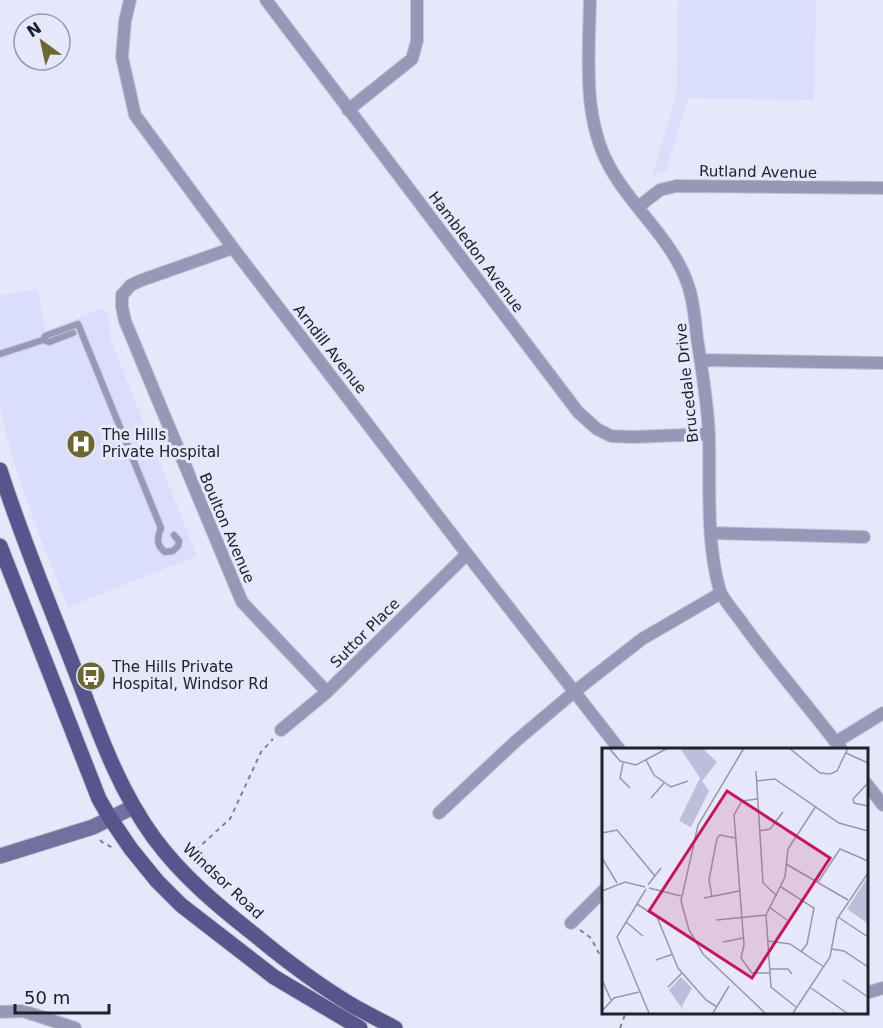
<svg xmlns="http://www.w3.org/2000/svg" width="883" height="1028" font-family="'DejaVu Sans',sans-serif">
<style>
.built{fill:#dbddfd}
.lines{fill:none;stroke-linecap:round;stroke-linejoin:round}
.lane-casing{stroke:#c3c3d5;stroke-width:8}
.street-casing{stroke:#c3c3d5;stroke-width:14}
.secondary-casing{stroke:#c3c3d5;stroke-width:17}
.primary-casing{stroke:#c3c3d5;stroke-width:17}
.path{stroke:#818290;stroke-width:2;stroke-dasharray:4.5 4.5;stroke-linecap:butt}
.lane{stroke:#9798b8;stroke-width:6}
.street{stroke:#9798b8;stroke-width:12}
.secondary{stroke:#70719f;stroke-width:15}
.primary{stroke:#56558c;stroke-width:15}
.labels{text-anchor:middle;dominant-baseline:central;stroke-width:6;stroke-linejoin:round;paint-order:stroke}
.street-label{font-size:15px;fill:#21212a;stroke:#e6e7fb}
.poi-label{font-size:15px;fill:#21212a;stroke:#e6e7fb;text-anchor:start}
.inset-road{fill:none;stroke:#9798a7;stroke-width:1.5}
.view{fill:#c2185b;fill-opacity:0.15;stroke:#c2185b;stroke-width:3}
.inset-edge{fill:none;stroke:#21212a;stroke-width:3}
</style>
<rect width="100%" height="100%" fill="#e6e7fb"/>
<path class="built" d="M678,0H816L814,100L688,98L666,171L652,175L676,97Z
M38,289L45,331L103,308L108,316L111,341L197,556L68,607L41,540L12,457L0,409V295Z"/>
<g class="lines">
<g class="lane-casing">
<path id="lane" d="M43,340L49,342L73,333
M0,354L43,340L45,336L78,324L161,528C157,538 156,545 165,552L173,551L178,546L179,541L174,535"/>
</g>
<g class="street-casing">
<path id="street" d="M130,0L125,21L122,57L135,115L233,248L467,554L619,749
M266,0L578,412L597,429L611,436L633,437L709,434
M590,0C589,59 581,124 615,176C638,213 674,243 688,285C694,302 695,321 697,338C702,371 708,404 709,437C710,486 706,544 720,591C724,601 737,615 743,624C774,667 809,707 841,749
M348,110L412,59L417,41V0
M638,207L660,190L676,186L883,188
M233,248L142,280L131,285L122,295V307L125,321L242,602L327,692
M701,360L883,363
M711,533L864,537
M281,730L327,692L467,554
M836,742L883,713
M866,783L883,805
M439,813L516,741L574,692L642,639L721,593
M571,923L604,890
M866,993L883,988
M0,1012L23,1011L75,1028"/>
</g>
<g class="secondary-casing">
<path id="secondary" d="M0,856L93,827L133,807"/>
</g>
<g class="primary-casing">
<path id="primary" d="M0,470C21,536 48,601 73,665C96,724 116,786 154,838C182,876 218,906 255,935C285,960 317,984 350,1004C365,1013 380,1020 395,1028
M0,546L99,799L110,818L131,849L157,881L181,905L274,977L360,1028"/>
</g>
<path class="path" d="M100,840L102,842L113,848
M189,856L230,819L261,752L273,739
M580,930L591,938L604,963
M620,1028L626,1012"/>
<use href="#lane" class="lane"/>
<use href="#street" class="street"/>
<use href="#secondary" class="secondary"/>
<use href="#primary" class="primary"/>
</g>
<defs>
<g id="hospital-disc" transform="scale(1.5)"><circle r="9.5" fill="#6c6633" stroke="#e6e7fb"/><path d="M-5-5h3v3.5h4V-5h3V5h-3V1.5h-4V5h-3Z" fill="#fff"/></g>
<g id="bus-disc" transform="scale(1.5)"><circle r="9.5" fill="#6c6633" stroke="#e6e7fb"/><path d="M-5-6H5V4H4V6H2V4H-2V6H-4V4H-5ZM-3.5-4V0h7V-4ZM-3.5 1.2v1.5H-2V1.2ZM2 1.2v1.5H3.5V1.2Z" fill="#fff"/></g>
</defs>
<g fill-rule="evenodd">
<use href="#hospital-disc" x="81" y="444"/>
<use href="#bus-disc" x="91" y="676"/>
</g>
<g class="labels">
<g class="street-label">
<text transform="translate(758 172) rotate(1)">Rutland Avenue</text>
<text transform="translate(476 252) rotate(53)">Hambledon Avenue</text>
<text transform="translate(330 349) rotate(52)">Arndill Avenue</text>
<text transform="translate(687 383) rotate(-96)">Brucedale Drive</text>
<text transform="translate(227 528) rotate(67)">Boulton Avenue</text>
<text transform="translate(365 633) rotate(-45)">Suttor Place</text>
<text transform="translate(223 881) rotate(43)">Windsor Road</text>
</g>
<g class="poi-label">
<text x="102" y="435">The Hills<tspan x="102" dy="17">Private Hospital</tspan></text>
<text x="112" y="667">The Hills Private<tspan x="112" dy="17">Hospital, Windsor Rd</tspan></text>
</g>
</g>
<g transform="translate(602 748)">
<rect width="266" height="266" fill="#e6e7fb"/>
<path d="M78,0H100L115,14L100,33L107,43L89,79L77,73L98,30ZM265,130L266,131L265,175L245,161ZM79,229L90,240L80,258L82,263L67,242Z" fill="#bdbedc"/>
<path class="inset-road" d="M7,0L18,13L34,17L66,0M142,0L96,77L79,153L87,182L101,206L163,265M187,0L218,25L228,26L235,23L246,0M244,5L266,15M44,12L52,27L69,39L86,33M21,15L18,30L28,40M154,23L161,135L175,148M154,33L173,31L237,75L266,83M266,35L251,51L252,55L266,58M49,50L62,35M155,51L140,53L132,67L142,197L139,210L150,225H168M157,83L168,81L181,64M0,85L15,82L53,128M0,110L15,135M184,116L246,152M216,134L238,101L266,113M46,137L59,120M179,139L212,160L205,196L199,204M47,140L79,148M44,141L15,189L47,265M0,143L23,134L43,139M110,149L107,132L115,90L118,87L133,90M102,150L137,143M35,156L55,169L76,220L104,252L115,259M167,159L185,172M236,169L266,189M114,172L164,167M24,174L41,188M166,193L188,196L222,219M121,194L141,190M230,201L242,203L266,219M54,212L71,206M168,221H186L190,226M0,232L9,252M241,232L266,249M66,239L80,225M209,240L245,265M194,259L169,239L164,167L183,129L186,101L214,58M0,263L12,250L37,244M111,265L127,238M191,265L228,209L235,171L266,125"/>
<path class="view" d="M125,43L228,110L150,230L47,163Z"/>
<rect width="266" height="266" class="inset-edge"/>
</g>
<g transform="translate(42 42) rotate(327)"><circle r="28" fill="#e6e7fb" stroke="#9798a7" stroke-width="1.5"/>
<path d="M0-4.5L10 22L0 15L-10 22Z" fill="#6c6633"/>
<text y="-9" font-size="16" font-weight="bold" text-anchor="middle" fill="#21212a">N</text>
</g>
<path d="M15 1004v9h94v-9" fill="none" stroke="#21212a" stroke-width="3"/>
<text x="24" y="1004" font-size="18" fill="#21212a" stroke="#e6e7fb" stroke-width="4.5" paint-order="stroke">50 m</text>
</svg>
